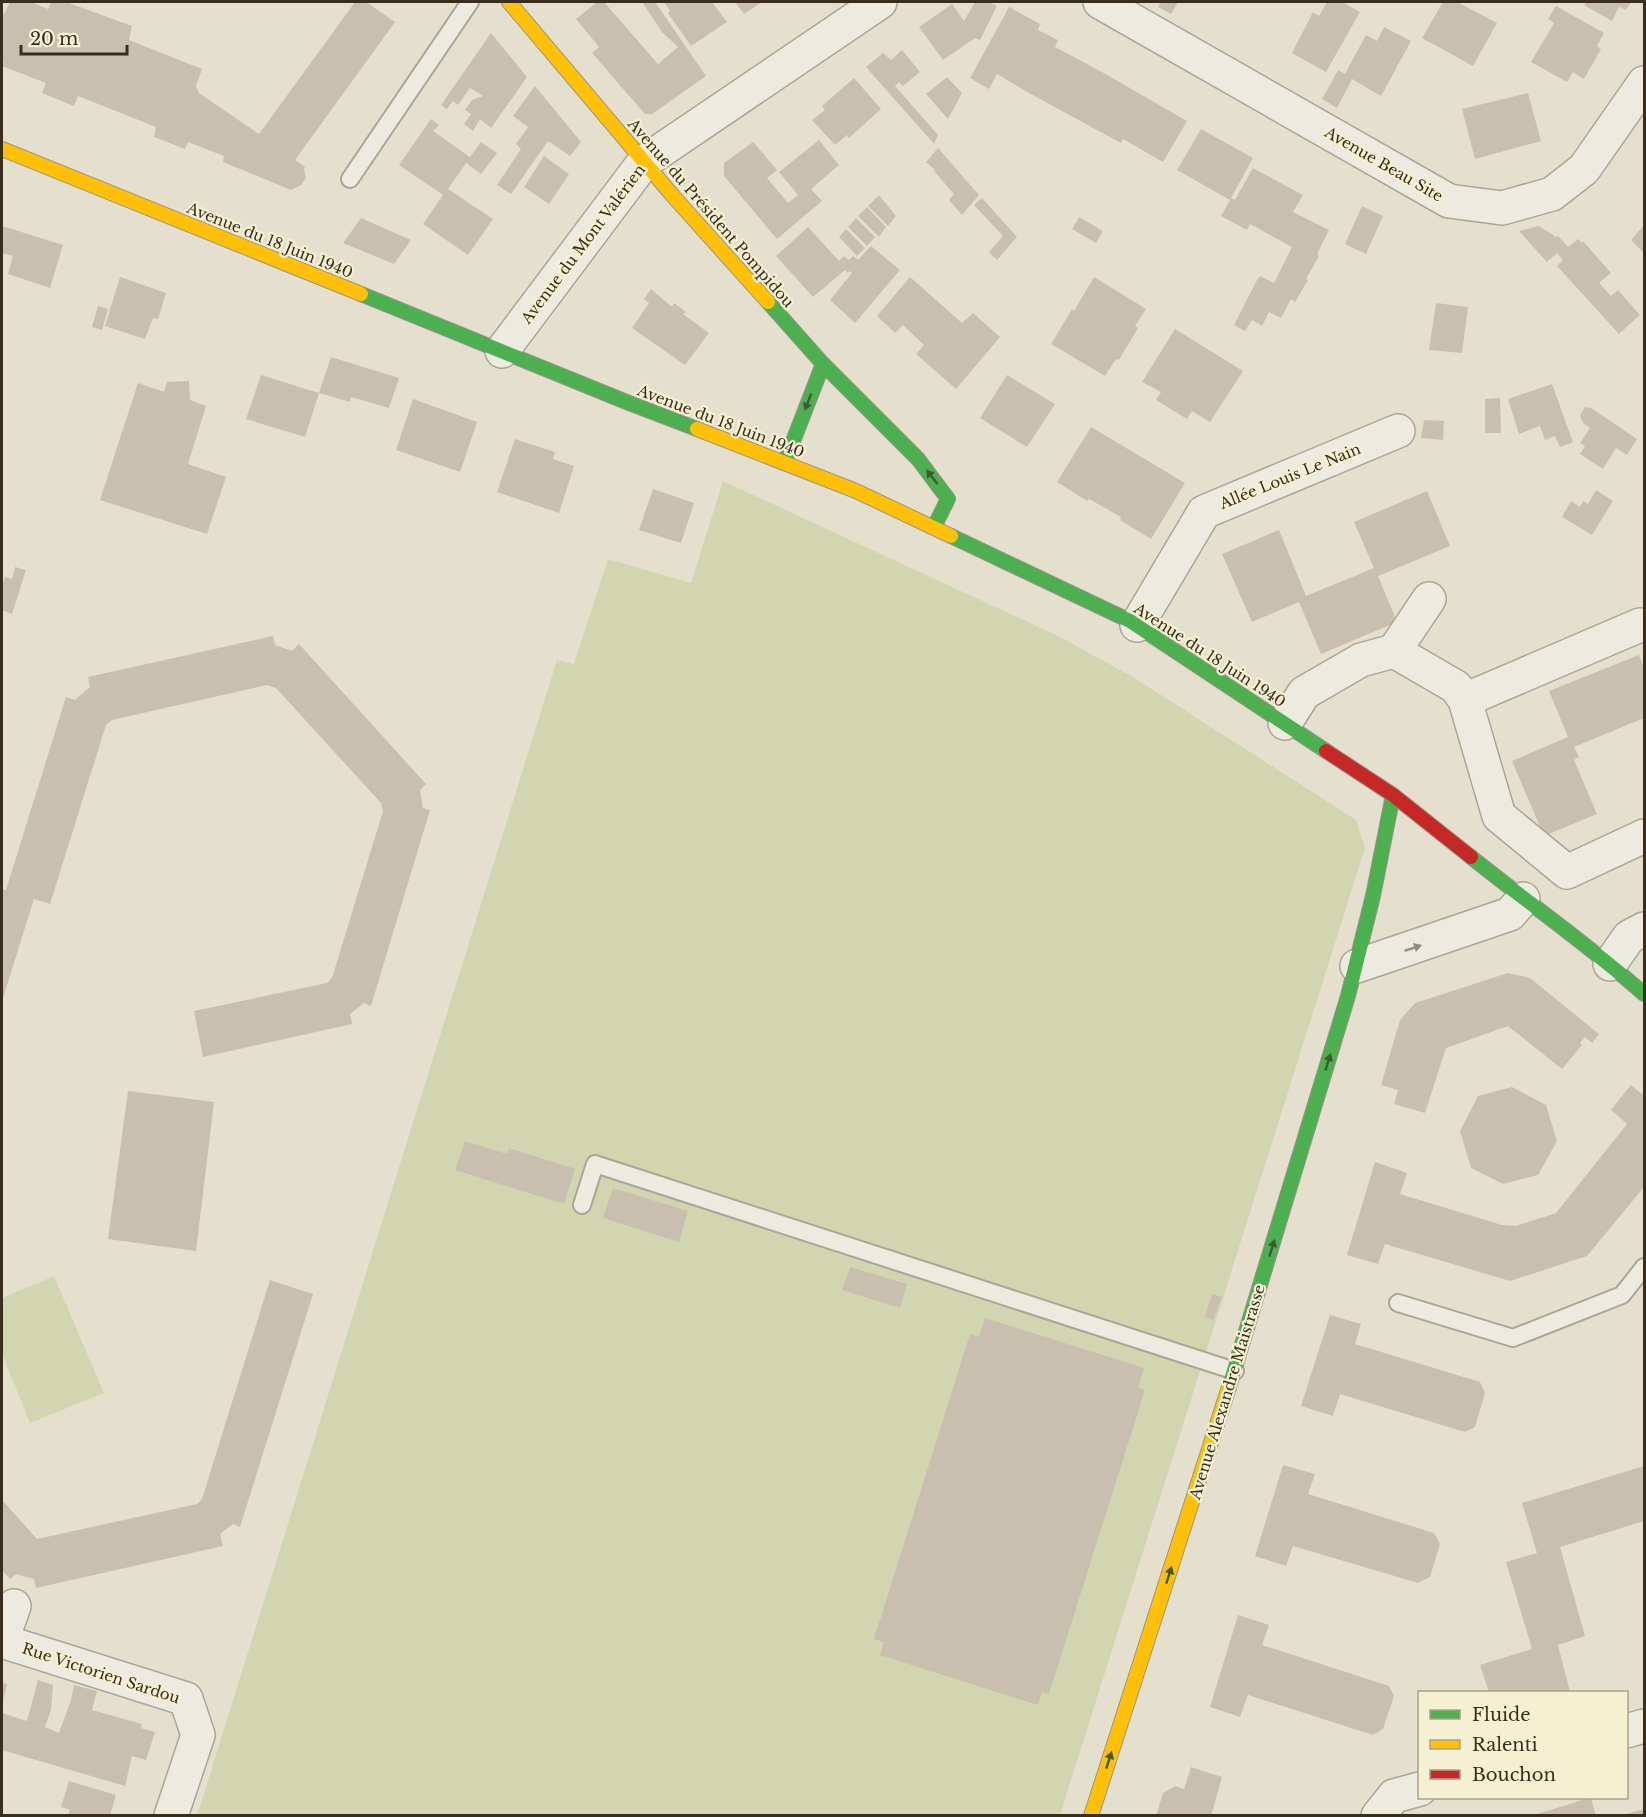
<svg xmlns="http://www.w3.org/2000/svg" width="1646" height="1817" font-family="'Libre Baskerville',serif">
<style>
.pitch{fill:#d1d6b0}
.building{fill:#c9bfae}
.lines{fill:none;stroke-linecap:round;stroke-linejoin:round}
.lane-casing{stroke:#aaa596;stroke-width:20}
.street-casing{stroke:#aaa596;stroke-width:36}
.fast-casing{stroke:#9a9486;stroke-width:16}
.slow-casing{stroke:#9a9486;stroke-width:16}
.jam-casing{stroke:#9a9486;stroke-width:16}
.lane{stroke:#edeadf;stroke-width:16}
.street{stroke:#edeadf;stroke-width:33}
.fast{stroke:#4caf50;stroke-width:14}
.slow{stroke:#ffc107;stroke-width:14}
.jam{stroke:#c62828;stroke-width:14}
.oneway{fill:#405b30}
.oneway2{fill:#938c7e}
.labels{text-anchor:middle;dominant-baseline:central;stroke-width:4.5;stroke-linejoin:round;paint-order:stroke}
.street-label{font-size:15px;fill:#392e1e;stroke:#f6f0d3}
</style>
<rect width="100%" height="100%" fill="#e5e0ce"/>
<path class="pitch" d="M723,481L1058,636L1133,677L1356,820L1365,848L1060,1815L197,1816L557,660L574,664L608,559L691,583Z
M54,1276L104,1393L30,1423L2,1354V1298Z"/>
<path class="building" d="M10,2H31L48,9L51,2H66L132,26L129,40L202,69L196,86L199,93L259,134L355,2H366L395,22L295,160L305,167L304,169L306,178L301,185L291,190L223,162L224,156L188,142L185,149L154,137L156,127L78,96L74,106L42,93L46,83L2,66L4,61L2,60V18Z
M597,2H604L658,64L678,47L662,32L642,2H655L706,76L652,114H645L592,53L599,47L576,19Z
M664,2H712L727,22L691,46L668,13L670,11Z
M735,2H762L744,14Z
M975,2H988L997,6L980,40L975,38L943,60L919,27L952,4L964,21Z
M1161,2H1178L1171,14L1158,7Z
M1327,2H1342L1360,12L1326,72L1292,53L1313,12L1319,16Z
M1443,2H1457L1497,23L1473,66L1422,38Z
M1586,2H1631L1626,10L1619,7L1612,21L1584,5Z
M1556,6L1604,33L1597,46L1601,49L1584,79L1573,72L1567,82L1531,62L1554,23L1548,19Z
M1009,7L1040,24L1038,30L1058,40L1055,47L1102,72L1187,121L1163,162L1123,139L1121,143L1029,93L997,74L989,89L970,78Z
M1384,27L1411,41L1381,96L1352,79L1337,108L1322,99L1338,70L1345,74L1366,35L1377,41Z
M491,33L527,77L491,128L480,119L473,131L464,124L471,114L465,110L472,100L483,96L470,88L458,105L453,101L447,109L441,105Z
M902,50L920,72L903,86L899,82L895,86L938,135L934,144L866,67L883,53L891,60Z
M947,77L962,93L948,119L926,94Z
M854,78L881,109L849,138L847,135L835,145L812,120L825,110L822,106Z
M535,86L581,142L570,156L548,141L511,194L497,185L521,149L516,144L528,127L513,116Z
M1528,93L1541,141L1475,159L1462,109Z
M431,119L439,125L433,131L470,157L481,142L497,153L481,174L466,163L448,189L493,219L468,255L423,224L443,195L399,165Z
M1201,129L1253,158L1231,198L1235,200L1253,168L1303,195L1293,212L1329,230L1317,254L1319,256L1306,279L1308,280L1295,302L1291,299L1281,318L1269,312L1262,326L1252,320L1245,331L1234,325L1257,280L1260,276L1274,283L1292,247L1250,224L1247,230L1221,216L1230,200L1177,170Z
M819,140L839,165L811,189L822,201L777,239L724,176V163L753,142L777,170L767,178L788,203L798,195L779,172Z
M938,148L979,195L962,215L949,200L954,194L934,171L935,170L926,162Z
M544,156L569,174L549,204L524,187Z
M879,195L896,216L888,226L868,206Z
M982,198L1017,237L997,260L989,252L1003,236L974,205Z
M1362,206L1383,216L1366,254L1345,244Z
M867,207L886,227L879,237L858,216Z
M1079,217L1103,231L1096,243L1072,229Z
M361,218L411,240L394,264L343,243Z
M856,218L875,237L867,246L848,227Z
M1644,225V253L1631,240Z
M2,226L63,245L50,288L8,274L13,256L2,253Z
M1539,226L1556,237L1558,236L1568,247L1578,239L1582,243L1583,241L1611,273L1599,283L1611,296L1618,290L1640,315L1619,334L1557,266L1563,260L1557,253L1547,262L1519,231Z
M808,227L839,261L844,256L849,260L853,256L858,260L871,246L900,270L855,323L830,300L852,273L849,271L848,273L845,270L813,297L776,256Z
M846,229L865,248L857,256L839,237Z
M120,277L166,293L158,319L153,318L145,339L105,326Z
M910,277L962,323L973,313L1000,337L956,389L916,354L924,345L903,325L895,333L877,316Z
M1094,277L1146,309L1135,326L1138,328L1119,360L1116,359L1105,376L1051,344L1072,309L1074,311Z
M651,289L672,307L674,303L686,312L683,314L709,333L685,365L632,328L649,303L644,299Z
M1436,303L1468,307L1462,353L1429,350Z
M98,306L108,309L102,330L92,327Z
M1175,329L1243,371L1210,422L1192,411L1187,419L1156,400L1161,392L1142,382Z
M331,357L399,378L389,408L351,397L350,402L319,393Z
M261,375L319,393L305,437L246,419Z
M1007,375L1055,404L1027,447L980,418Z
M189,381L190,400L206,406L188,464L226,477L207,534L100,500L138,383L164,392L167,382Z
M1552,384L1573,442L1560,447L1555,436L1545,440L1540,426L1519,434L1508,399Z
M1500,398L1501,433H1485V399Z
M413,399L477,422L460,472L396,450Z
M1585,407L1591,408L1637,439L1627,455L1616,448L1603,469L1580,454L1585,446L1580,443L1590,428L1583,423L1580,416Z
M1424,420L1444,421L1443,440L1421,438Z
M1091,427L1185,483L1151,539L1120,520L1121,517L1089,499L1087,501L1057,482Z
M515,439L555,452L553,459L574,466L559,513L497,492Z
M653,489L694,503L681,543L639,530Z
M1596,490L1613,501L1592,535L1562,517L1571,501L1580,507L1583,501L1588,504Z
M1427,491L1450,546L1378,576L1397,622L1321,654L1299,602L1252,622L1222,554L1279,530L1306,596L1374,568L1354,522Z
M15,567L26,570L12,614L2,610V588L5,577L12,579Z
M273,636L275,645L292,651L299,644L426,784L420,790L423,808L430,810L371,1006L364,1003L350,1014L352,1024L203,1057L194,1011L327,983L332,978L383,811L381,803L276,688L267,685L112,720L106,725L50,904L34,899L2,1001V889L6,890L66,697L75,700L90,687L88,677Z
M1639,655L1644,668V718L1574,747L1579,757L1574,760L1597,814L1544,836L1512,761L1568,737L1549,691Z
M1508,973L1530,978L1599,1034L1592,1043L1585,1037L1580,1043L1582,1045L1562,1069L1508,1026L1446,1048L1425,1113L1394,1104L1398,1090L1381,1085L1400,1020L1415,1003Z
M1631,1085L1644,1096V1187L1587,1256L1510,1281L1385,1244L1378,1264L1347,1255L1375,1162L1407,1173L1400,1194L1502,1225L1516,1226L1556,1213L1627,1124L1611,1110Z
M1512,1087L1546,1105L1557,1141L1538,1175L1503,1184L1471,1168L1460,1131L1478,1096Z
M128,1091L214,1102L196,1251L108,1239Z
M465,1141L507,1154L509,1148L575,1169L564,1204L455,1170Z
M613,1188L688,1211L679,1242L603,1218Z
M850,1267L907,1284L900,1308L842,1290Z
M270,1280L313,1294L240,1527L233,1524L220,1534L223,1546L36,1588L34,1579L16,1574L10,1579L2,1570V1500L37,1539L197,1504L202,1499Z
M1212,1294L1222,1297L1213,1320L1205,1317Z
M1330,1315L1361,1324L1355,1344L1480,1382L1485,1393L1475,1427L1465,1432L1340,1394L1333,1416L1301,1406Z
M985,1318L1144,1368L1138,1388L1145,1390L1049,1694L1042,1692L1038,1705L880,1655L884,1642L874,1639L970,1334L979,1337Z
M1283,1465L1315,1474L1308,1494L1434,1533L1440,1544L1430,1577L1418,1583L1293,1546L1286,1566L1255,1556Z
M1644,1466V1521L1560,1547L1585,1636L1558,1645L1570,1692H1489L1480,1665L1532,1649L1506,1562L1537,1553L1522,1503Z
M1238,1615L1269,1625L1262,1645L1389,1686L1394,1696L1383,1729L1373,1735L1248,1695L1240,1717L1210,1707Z
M38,1680L53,1685L51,1710L45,1727L59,1733L71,1700L74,1685L97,1691L92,1710L142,1724L141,1728L155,1732L146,1760L132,1756L125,1786L2,1750V1713L27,1721Z
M2,1683L7,1684L2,1705Z
M1191,1767L1222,1777L1211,1816H1156L1163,1793L1175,1786L1184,1789Z
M69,1781L116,1795L110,1816H68L70,1810L61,1807Z
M1589,1798H1591L1596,1816H1531Z
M1644,1809V1816H1622V1815Z"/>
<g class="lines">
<g class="lane-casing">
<path id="lane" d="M350,179L470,2
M582,1205L595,1164L1235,1371
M1398,1303L1513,1338L1622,1295L1644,1267"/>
</g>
<g class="street-casing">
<path id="street" d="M1100,2L1449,201L1502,208L1552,194L1584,169L1644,83
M502,351L644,162L880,2
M1137,625L1204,512L1398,431
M1394,651L1456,687L1465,700L1499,816L1567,872L1644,836
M1465,700L1640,625
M1285,723L1304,693L1361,660L1394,651L1429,599
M1610,964L1629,937L1644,929
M1357,966L1510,914L1523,899
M2,1640L14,1606
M2,1641L186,1699L198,1735L171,1816
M1626,1731L1644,1726
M1378,1816L1394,1796L1420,1789"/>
</g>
<g class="fast-casing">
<path id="fast" d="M361,294L629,403L697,429
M768,302L823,364L918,459L948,499L934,527
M785,462L823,364
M951,536L1130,621L1326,751
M1471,857C1528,903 1589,945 1644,994
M1229,1387L1348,996L1373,896L1393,795"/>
</g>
<g class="slow-casing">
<path id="slow" d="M509,2L673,196L768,302
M2,149L361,294
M697,429L856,491L951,536
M1091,1816L1229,1387"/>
</g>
<g class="jam-casing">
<path id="jam" d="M1326,751L1393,795L1471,857"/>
</g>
<use href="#lane" class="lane"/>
<use href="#street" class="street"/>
<use href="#fast" class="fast"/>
<use href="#slow" class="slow"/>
<use href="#jam" class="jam"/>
</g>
<defs><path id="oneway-solid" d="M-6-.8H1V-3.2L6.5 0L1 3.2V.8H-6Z" transform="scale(1.5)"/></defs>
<g class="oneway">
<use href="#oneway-solid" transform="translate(808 402) rotate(111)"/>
<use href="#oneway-solid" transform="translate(932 477) rotate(-128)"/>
<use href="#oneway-solid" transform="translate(1328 1062) rotate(-73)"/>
<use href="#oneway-solid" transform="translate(1272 1248) rotate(-73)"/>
<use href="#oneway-solid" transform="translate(1169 1575) rotate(-72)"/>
<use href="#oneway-solid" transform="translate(1109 1760) rotate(-72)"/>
</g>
<use class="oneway2" href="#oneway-solid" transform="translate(1413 948) rotate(-18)"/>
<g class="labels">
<g class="street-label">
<text transform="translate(1384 164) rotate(30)">Avenue Beau Site</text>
<text transform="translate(711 213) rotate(49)">Avenue du Président Pompidou</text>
<text transform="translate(270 240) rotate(22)">Avenue du 18 Juin 1940</text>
<text transform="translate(583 244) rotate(-53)">Avenue du Mont Valérien</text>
<text transform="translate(721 421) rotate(21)">Avenue du 18 Juin 1940</text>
<text transform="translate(1290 476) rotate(-22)">Allée Louis Le Nain</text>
<text transform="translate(1210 655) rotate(33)">Avenue du 18 Juin 1940</text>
<text transform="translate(1227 1392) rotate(-73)">Avenue Alexandre Maistrasse</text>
<text transform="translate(101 1673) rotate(18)">Rue Victorien Sardou</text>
</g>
</g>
<rect width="1646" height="1817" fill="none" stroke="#392e1e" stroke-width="6"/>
<rect x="1418" y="1691" width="210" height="108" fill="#f6f0d3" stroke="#aaa28b" stroke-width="1.5"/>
<rect x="1430" y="1710" width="30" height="9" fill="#4caf50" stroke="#aaa28b" stroke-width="1.5"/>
<text x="1472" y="1721" font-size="18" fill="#392e1e">Fluide</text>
<rect x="1430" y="1740" width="30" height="9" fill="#ffc107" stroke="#aaa28b" stroke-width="1.5"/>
<text x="1472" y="1751" font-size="18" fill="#392e1e">Ralenti</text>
<rect x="1430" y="1770" width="30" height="9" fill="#c62828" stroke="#aaa28b" stroke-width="1.5"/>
<text x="1472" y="1781" font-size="18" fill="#392e1e">Bouchon</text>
<path d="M21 45v9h106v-9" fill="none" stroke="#392e1e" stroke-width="3"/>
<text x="30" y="45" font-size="18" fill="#392e1e" stroke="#f6f0d3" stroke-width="4.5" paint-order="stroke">20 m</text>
</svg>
